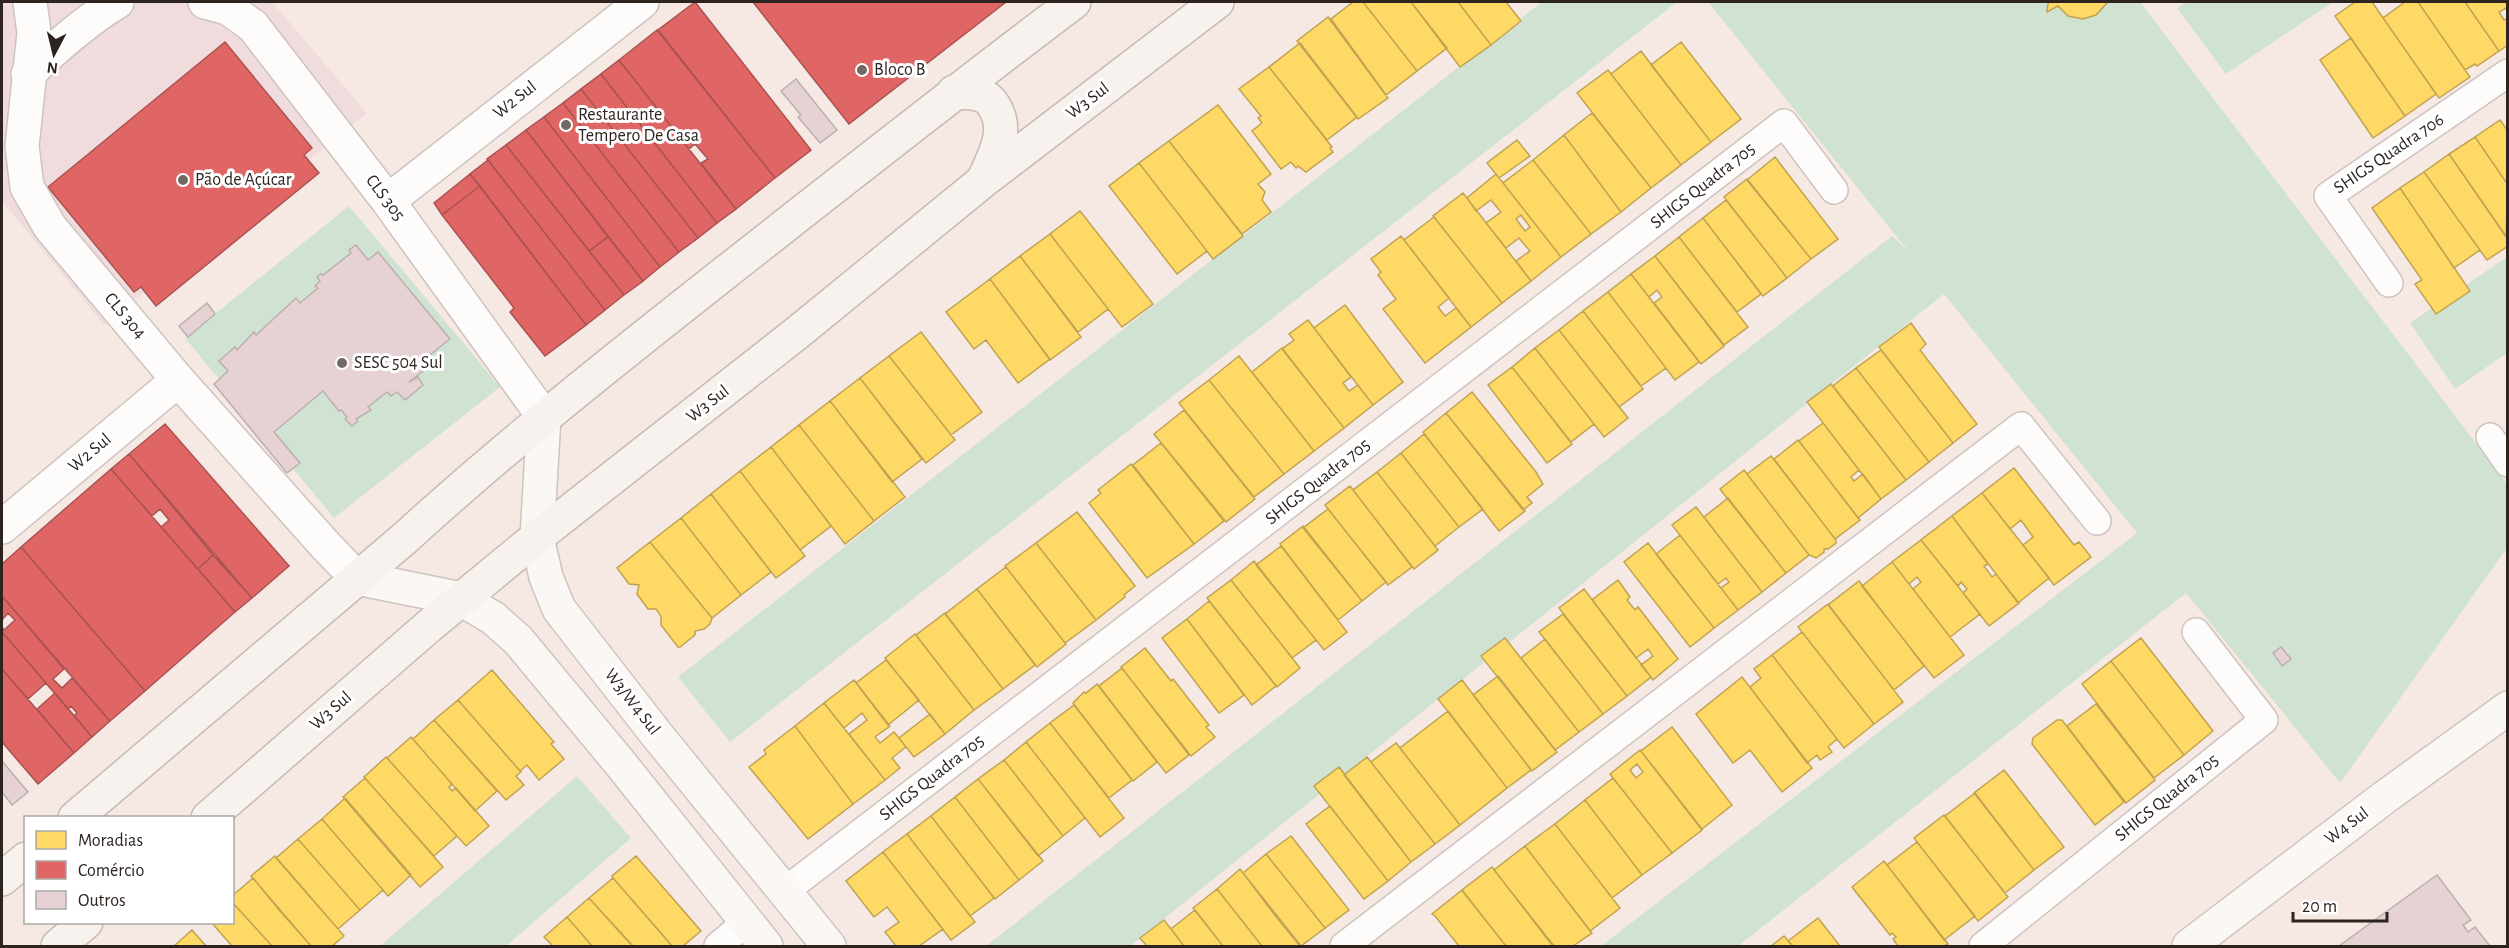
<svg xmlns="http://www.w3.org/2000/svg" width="2509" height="948" font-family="'Alegreya Sans',sans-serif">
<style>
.commercial{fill:#f1dcdd}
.green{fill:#d0e3d3}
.homes{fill:#ffd966;stroke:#c0a351;stroke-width:1.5;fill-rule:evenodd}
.shops{fill:#e06666;stroke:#aa5251;stroke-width:1.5}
.building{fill:#e6d2d4;stroke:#bbafaf;stroke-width:1.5}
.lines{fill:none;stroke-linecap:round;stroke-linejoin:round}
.minor-casing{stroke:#cec3bf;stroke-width:30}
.tertiary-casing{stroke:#cec3bf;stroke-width:36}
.secondary-casing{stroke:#cec3bf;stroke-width:36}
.primary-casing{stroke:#c7bab4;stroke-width:36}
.minor{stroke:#fefcfb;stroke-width:27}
.tertiary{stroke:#fefcfb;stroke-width:33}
.secondary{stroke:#fbf7f5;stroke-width:33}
.primary{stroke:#f8f2ef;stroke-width:33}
.poi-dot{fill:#736964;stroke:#fff;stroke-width:2}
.labels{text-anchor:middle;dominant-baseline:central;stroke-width:6;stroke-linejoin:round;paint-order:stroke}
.poi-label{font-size:18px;fill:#2d2420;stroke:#fff;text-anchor:start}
.street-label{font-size:18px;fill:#2d2420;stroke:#fff}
</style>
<rect width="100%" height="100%" fill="#f6e8e3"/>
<path class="commercial" d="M2,2H272L367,113L104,325L2,201Z"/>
<path class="green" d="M1542,2H1677L730,742L678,677Z
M1708,2H2140L2507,484V548L2340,783L2186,593L1738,946H1601L2137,533L1944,294L1130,946H986L1892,236L1910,253Z
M2186,2H2333L2226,74L2177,8Z
M349,206L500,387L334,518L185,338Z
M2507,257V353L2455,389L2410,323Z
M577,776L631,838L506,946H380Z"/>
<path class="homes" d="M1353,2H1363L1417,71L1386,95L1331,19Z
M1363,2H1411L1447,48L1417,71Z
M1411,2H1458L1491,45L1460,67Z
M1458,2H1506L1521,21L1491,45Z
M2051,2H2108L2096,15L2083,19L2068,16L2058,6L2047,12L2048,3Z
M2355,2H2372L2436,94L2405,116L2335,16Z
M2405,2H2418L2470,77L2439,98L2383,18Z
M2418,2H2465L2499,51L2477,66L2475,64L2465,70Z
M2465,2H2508V7L2499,12L2504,20L2508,18V45L2499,51Z
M1328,17L1388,98L1358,119L1297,41Z
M2351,38L2405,116L2373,138L2320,60Z
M1681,42L1741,119L1711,142L1651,65Z
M1300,43L1357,117L1327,140L1269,67Z
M1641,51L1711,142L1681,165L1611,74Z
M1269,67L1332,147L1330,148L1333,152L1306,172L1298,166L1296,168L1291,162L1281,169L1252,131L1262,123L1258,118L1261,116L1239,89Z
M1608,70L1681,165L1651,188L1577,93Z
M1218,105L1271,174L1258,184L1265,192L1262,200L1271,212L1242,234L1169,141Z
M1592,113L1651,188L1621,212L1564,135Z
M2500,120L2508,131V185L2475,137Z
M1564,135L1621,212L1591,234L1533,160Z
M2475,137L2508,185L2506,237L2449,154Z
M1517,140L1530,156L1499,178L1487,163Z
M1169,141L1243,236L1213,259L1139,163Z
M2449,154L2508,239V246L2487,260L2424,172Z
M1775,157L1838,239L1811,259L1747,180Z
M1533,160L1591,234L1561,257L1503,183Z
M1139,163L1207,251L1177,274L1109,186Z
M2424,172L2480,250L2454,268L2400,188Z
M1496,174L1561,257L1531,281L1516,261L1530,251L1519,238L1506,248L1486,223L1501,212L1491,200L1476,211L1467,198ZM1521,215L1530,227L1525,231L1516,219Z
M1747,179L1811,259L1787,278L1724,197Z
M2400,188L2470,291L2436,314L2415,284L2422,280L2372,208Z
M1463,193L1531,281L1502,303L1433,216Z
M1726,200L1787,278L1763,296L1703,218Z
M1080,211L1153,304L1122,327L1050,234Z
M1434,217L1502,303L1471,327L1404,240Z
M1703,218L1761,294L1737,312L1679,237Z
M1050,234L1108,309L1078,332L1020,256Z
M1401,236L1449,298L1438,307L1445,316L1456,308L1471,327L1425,363L1383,309L1396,299L1378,275L1381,272L1371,259Z
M1679,237L1748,327L1724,345L1655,256Z
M1020,256L1081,337L1050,360L990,279Z
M1655,256L1724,346L1701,364L1654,303L1662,297L1657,290L1649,297L1631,274Z
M1631,274L1699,362L1675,380L1608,292Z
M990,279L1050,359L1018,383L986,340L974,349L946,312Z
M1608,292L1666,368L1641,386L1583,311Z
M1345,305L1403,382L1373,405L1314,328Z
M1583,311L1643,389L1619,407L1559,330Z
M1308,320L1351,377L1343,383L1349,391L1358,385L1373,405L1344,428L1282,349L1294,340L1289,334Z
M1911,323L1926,344L1920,350L1977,424L1953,443L1879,347Z
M1559,330L1628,418L1604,437L1535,348Z
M921,332L982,412L951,435L889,356Z
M1282,348L1344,428L1314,451L1252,372Z
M1535,348L1594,424L1571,442L1512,367Z
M1881,350L1953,443L1929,462L1856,368Z
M889,356L955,440L926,463L860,378Z
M1239,356L1314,451L1284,474L1209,380Z
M1512,367L1572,444L1547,463L1488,385Z
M1856,368L1929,462L1906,480L1833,386Z
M860,378L922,459L892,482L830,401Z
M1209,380L1284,474L1254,497L1179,403Z
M1831,384L1906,480L1881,499L1807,402Z
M1472,392L1536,472L1543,484L1527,497L1532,503L1523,510L1446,413Z
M830,401L905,497L874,521L799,425Z
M1184,410L1255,499L1226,522L1154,434Z
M1446,413L1525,511L1499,531L1423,432Z
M1823,423L1859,470L1851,477L1854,481L1863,474L1881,499L1858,518L1799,441Z
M799,425L874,521L845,544L771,447Z
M1424,434L1483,509L1459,527L1401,453Z
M1798,440L1860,520L1835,539L1774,459Z
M1161,443L1224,521L1194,544L1133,465Z
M771,447L831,526L800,550L740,471Z
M1401,453L1459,527L1435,546L1377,472Z
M1771,456L1836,540V543L1828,549H1824V552L1816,558L1809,555L1747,474Z
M1131,464L1194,544L1147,578L1089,503L1101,493L1098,490Z
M2014,468L2074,545L2079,542L2091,557L2054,585L2023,545L2033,537L2021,520L2010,529L1982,493Z
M1744,470L1809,555L1786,573L1720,489Z
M740,471L805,556L776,578L711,494Z
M1377,472L1438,550L1414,569L1353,490Z
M1350,486L1412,567L1388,585L1325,505Z
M1982,493L2049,578L2018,603L1952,516Z
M711,494L771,572L741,595L681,518Z
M1728,498L1786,573L1762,592L1704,517Z
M1696,507L1762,592L1738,610L1721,588L1729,582L1726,578L1718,584L1672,525Z
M1328,509L1386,582L1362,601L1303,528Z
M1077,512L1135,586L1124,595L1125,597L1096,620L1036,543Z
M1952,516L1988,564L1984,566L1992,577L1996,574L2019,603L1989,626L1963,593L1967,589L1961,582L1958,586L1921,540Z
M681,518L741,595L712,618L650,542Z
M1303,526L1362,601L1338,620L1280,544Z
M1680,535L1738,610L1714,628L1656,554Z
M1921,540L1980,614L1950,637L1913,589L1921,582L1917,577L1909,584L1892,562Z
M650,542L712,618L710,624L704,629L695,631V635L680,647H678L661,625V616L656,609H648L637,594L639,585L629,584L617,568Z
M1036,543L1096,620L1065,643L1005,566Z
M1648,543L1714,628L1690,647L1624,562Z
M1281,546L1347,632L1324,650L1256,565Z
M1254,561L1316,640L1292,658L1231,580Z
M1892,562L1964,655L1934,678L1862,586Z
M1006,567L1066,644L1037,667L977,589Z
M1231,580L1300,668L1277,687L1207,598Z
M1618,580L1630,597L1627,600L1635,610L1638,607L1678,659L1653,680L1641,665L1653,656L1648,649L1636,658L1592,600Z
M1859,581L1924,666L1894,690L1828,605Z
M977,589L1035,665L1003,689L945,614Z
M1584,589L1651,677L1627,696L1559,608Z
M1209,601L1276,686L1252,705L1187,619Z
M1828,604L1903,702L1874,724L1798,627Z
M945,613L1003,689L974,710L916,635Z
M1563,614L1627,696L1603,714L1539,632Z
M1187,619L1244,695L1219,713L1162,638Z
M1802,632L1874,724L1844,748L1772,655Z
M915,634L974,710L945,734L885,658Z
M1505,638L1579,732L1555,750L1481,656Z
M2141,638L2213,731L2184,755L2111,661Z
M1545,639L1603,714L1579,732L1521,658Z
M1145,648L1171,681L1173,679L1209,725L1206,727L1215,737L1191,756L1121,667Z
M1772,655L1837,739L1828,747L1832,752L1820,760L1817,755L1807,763L1750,687L1761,678L1754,669Z
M886,660L919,700L888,725L856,683Z
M2111,661L2184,755L2154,778L2082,684Z
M1122,668L1189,755L1166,773L1099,686Z
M492,670L554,742L551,744L564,759L539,780L527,765L520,771L458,700Z
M1498,676L1557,752L1532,771L1473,695Z
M1742,677L1812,768L1782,792L1750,750L1733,763L1696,714Z
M854,680L890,726L875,737L880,743L894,732L906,747L892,758L900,768L885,780L849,734L867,720L862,713L844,728L824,703Z
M1462,680L1531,770L1507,788L1438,699Z
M1097,684L1157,762L1133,781L1073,703L1084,692L1086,693Z
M458,700L521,772L516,776L524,785L506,800L434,720Z
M824,703L885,780L853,804L795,726Z
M2096,704L2155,780L2126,803L2067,726Z
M1074,705L1132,780L1109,798L1050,723Z
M1448,711L1507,788L1460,825L1400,748Z
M930,714L945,734L914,757L899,738Z
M434,720L497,791L475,811L413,739Z
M2057,720H2062L2124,802L2095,825L2032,744L2033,738Z
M1050,723L1124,818L1100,837L1026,742Z
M795,726L853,804L808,839L749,767L766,754L764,750Z
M1672,727L1732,805L1702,829L1641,751Z
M411,737L452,784L449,787L452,791L456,788L489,826L466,846L387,758Z
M1026,742L1085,818L1063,836L1004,760Z
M1396,743L1460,825L1435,844L1371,762Z
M1640,750L1702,830L1672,853L1610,774ZM1637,764L1643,772L1636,778L1630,770Z
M386,757L457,836L434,856L364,777Z
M1367,757L1435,844L1411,862L1344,775Z
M1004,760L1063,836L1038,856L978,779Z
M1339,767L1411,862L1388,881L1314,786Z
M2004,770L2064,847L2034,870L1974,793Z
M365,778L443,867L420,887L343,797Z
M1613,778L1672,853L1642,875L1585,800Z
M978,779L1043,861L1019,880L955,797Z
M1975,793L2034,870L2005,893L1945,816Z
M955,797L1019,880L995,899L931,816Z
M345,798L411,875L388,896L322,819Z
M1585,800L1642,875L1612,898L1555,824Z
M1330,806L1388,881L1364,899L1306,824Z
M1944,815L2008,897L1978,921L1914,838Z
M931,816L994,898L970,916L907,834Z
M322,819L383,890L360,910L298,839Z
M1555,824L1620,908L1590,931L1525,846Z
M907,834L975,922L951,940L883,852Z
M1291,836L1349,910L1325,928L1266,854Z
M298,839L360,910L338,929L276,858Z
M1917,842L1975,916L1944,940L1887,865Z
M1525,846L1592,933L1573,946H1554L1494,870Z
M883,852L943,929L919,946H896L885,932L899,922L887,907L874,917L846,881Z
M1266,854L1325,928L1301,946L1243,873Z
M275,856L344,936L332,946H311L251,876Z
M636,856L701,931L683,946H672L613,878L612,876Z
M1884,861L1948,944L1944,946H1898L1893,939L1896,937L1892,933L1890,935L1852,887Z
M1492,867L1552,945L1550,946H1506L1462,890Z
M1240,869L1274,914L1300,946H1262L1217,889Z
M253,878L280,911L311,946H272L232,902V896Z
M613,878L661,933L672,946H633L589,898Z
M1217,889L1262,946H1223L1193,908Z
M1462,890L1464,893L1506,946H1459L1435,916L1432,914Z
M589,898L624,937L633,946H592L567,917Z
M232,902L272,946H232L211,922H232Z
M1195,910L1223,946H1184L1171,929Z
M567,917L592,946H553L544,937Z
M1818,918L1840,946H1793L1788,941Z
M1164,920L1171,929L1184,946H1147L1140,938Z
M192,930L206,946H174Z
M1784,936L1793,946H1771Z"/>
<path class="shops" d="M695,2L811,150L775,178L658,30Z
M753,2H1006L849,124Z
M657,30L775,178L736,209L701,163L708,159L695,144L689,149L619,60Z
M225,42L312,148L304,155L319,173L156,306L141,287L134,292L48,187Z
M619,60L736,209L717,223L601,74Z
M601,74L717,223L698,238L581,89Z
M581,89L698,238L679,252L563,103Z
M563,103L679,252L660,267L544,117Z
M544,117L660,267L643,281L526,130Z
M526,130L608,237L589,251L506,145Z
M506,145L624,295L605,310L487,159Z
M488,160L605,310L586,325L470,174Z
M470,174L480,186L442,215L434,203Z
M480,186L586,325L545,356L510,312L514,308L442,215Z
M608,237L643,281L624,295L589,251Z
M165,424L289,566L252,598L129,454Z
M129,454L213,555L198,569L161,527L169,520L160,509L152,516L111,469Z
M111,469L235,612L145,691L21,547Z
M21,547L145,691L110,721L2,596V564Z
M213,555L252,598L235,612L198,569Z
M2,596L64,669L53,679L62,688L72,678L110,721L92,737L74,716L77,713L71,706L68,709L2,632V627L4,630L15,620L8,613L2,620Z
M2,632L46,683L28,699L2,669Z
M2,669L74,753L38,784L2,742Z
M55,693L92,737L74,753L37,709Z"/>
<path class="building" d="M796,79L837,130L820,143L798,117L801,115L781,91Z
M356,245L368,260L378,252L450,339L421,362L427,368L409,382L418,377L423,385L405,400L397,392L391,396L387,392L368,407L371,410L356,419L358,421L352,426L345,419L347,417L341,410L339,411L323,391L274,432L300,463L287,473L214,384L228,371L219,361L235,347L237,350L254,332L256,335L296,298L300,303L318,288L315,286L320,281L317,277L321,274L323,275L351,253L349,250Z
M207,303L215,314L188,337L179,326Z
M2281,647L2291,659L2282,666L2273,653Z
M2,761L28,792L12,805L2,792Z
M2437,875L2471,920L2463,925L2468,932L2475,927L2490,946H2339Z"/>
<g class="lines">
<g class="minor-casing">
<path id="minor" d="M2389,283L2328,196L2508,73
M2490,437L2508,463
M785,891L1784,123L1834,190
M718,946L745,923
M1344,946L2021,426L2097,521
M1983,946L2264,720L2196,632"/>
</g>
<g class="tertiary-casing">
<path id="tertiary" d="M30,2L34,33L22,146L27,187L50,227L178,380L326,546L357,578
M205,2L228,8L253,26L388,201L544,417
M28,74C56,47 84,22 117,2
M388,201L642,2
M2,527L178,380"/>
</g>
<g class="secondary-casing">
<path id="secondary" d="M544,417L537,537L546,577L559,609L657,735L829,946
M357,578L461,599L493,618L518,640L620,763L766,946
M2189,946L2385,797L2508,708"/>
</g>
<g class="primary-casing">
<path id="primary" d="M954,92C961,93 970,92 977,94C986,96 991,100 995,108C1009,132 994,156 984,179
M75,818L405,538C508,444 617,358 726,272C842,181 957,90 1074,2
M208,818L429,626L537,537L797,333L983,181L1217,2
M2,879L26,859
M58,946L86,922"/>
</g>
<use href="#minor" class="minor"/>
<use href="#tertiary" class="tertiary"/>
<use href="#secondary" class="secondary"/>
<use href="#primary" class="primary"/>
</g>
<g class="poi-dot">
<circle cx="862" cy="70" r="6"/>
<circle cx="566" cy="125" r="6"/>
<circle cx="183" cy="180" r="6"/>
<circle cx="342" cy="363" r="6"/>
</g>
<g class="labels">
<g class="poi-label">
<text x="874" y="70">Bloco B</text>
<text x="578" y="115">Restaurante<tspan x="578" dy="21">Tempero De Casa</tspan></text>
<text x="195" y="180">Pão de Açúcar</text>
<text x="354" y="363">SESC 504 Sul</text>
</g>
<g class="street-label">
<text transform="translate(515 100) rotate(-38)">W2 Sul</text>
<text transform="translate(1088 101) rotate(-37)">W3 Sul</text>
<text transform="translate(2389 154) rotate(-34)">SHIGS Quadra 706</text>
<text transform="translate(1703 186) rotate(-38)">SHIGS Quadra 705</text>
<text transform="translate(385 198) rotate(53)">CLS 305</text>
<text transform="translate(125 316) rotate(50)">CLS 304</text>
<text transform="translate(708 404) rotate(-38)">W3 Sul</text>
<text transform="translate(90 453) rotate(-40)">W2 Sul</text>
<text transform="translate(1318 482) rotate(-38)">SHIGS Quadra 705</text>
<text transform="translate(632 702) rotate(52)">W3/W4 Sul</text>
<text transform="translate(331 711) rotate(-41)">W3 Sul</text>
<text transform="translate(932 778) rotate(-38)">SHIGS Quadra 705</text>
<text transform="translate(2167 798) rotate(-39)">SHIGS Quadra 705</text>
<text transform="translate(2347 826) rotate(-37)">W4 Sul</text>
</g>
</g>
<rect width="2509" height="948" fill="none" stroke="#2d2420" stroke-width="6"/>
<rect x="24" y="816" width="210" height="108" fill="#ffffff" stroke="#aba7a6" stroke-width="1.5"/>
<rect x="36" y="831" width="30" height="18" fill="#ffd966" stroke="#aba7a6" stroke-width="1.5"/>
<text x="78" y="846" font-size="18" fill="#2d2420">Moradias</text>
<rect x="36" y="861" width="30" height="18" fill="#e06666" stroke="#aba7a6" stroke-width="1.5"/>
<text x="78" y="876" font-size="18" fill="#2d2420">Comércio</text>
<rect x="36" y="891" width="30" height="18" fill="#e6d2d4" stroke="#aba7a6" stroke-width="1.5"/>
<text x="78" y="906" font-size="18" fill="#2d2420">Outros</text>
<g transform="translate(54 54) rotate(187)" stroke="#ffffff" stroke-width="4.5" paint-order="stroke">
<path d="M0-4.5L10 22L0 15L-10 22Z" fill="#2d2420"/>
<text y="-9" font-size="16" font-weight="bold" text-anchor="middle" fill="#2d2420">N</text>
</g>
<path d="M2293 912v9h94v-9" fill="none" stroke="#2d2420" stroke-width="3"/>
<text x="2302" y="912" font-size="18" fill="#2d2420" stroke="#ffffff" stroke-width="4.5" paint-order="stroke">20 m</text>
</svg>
